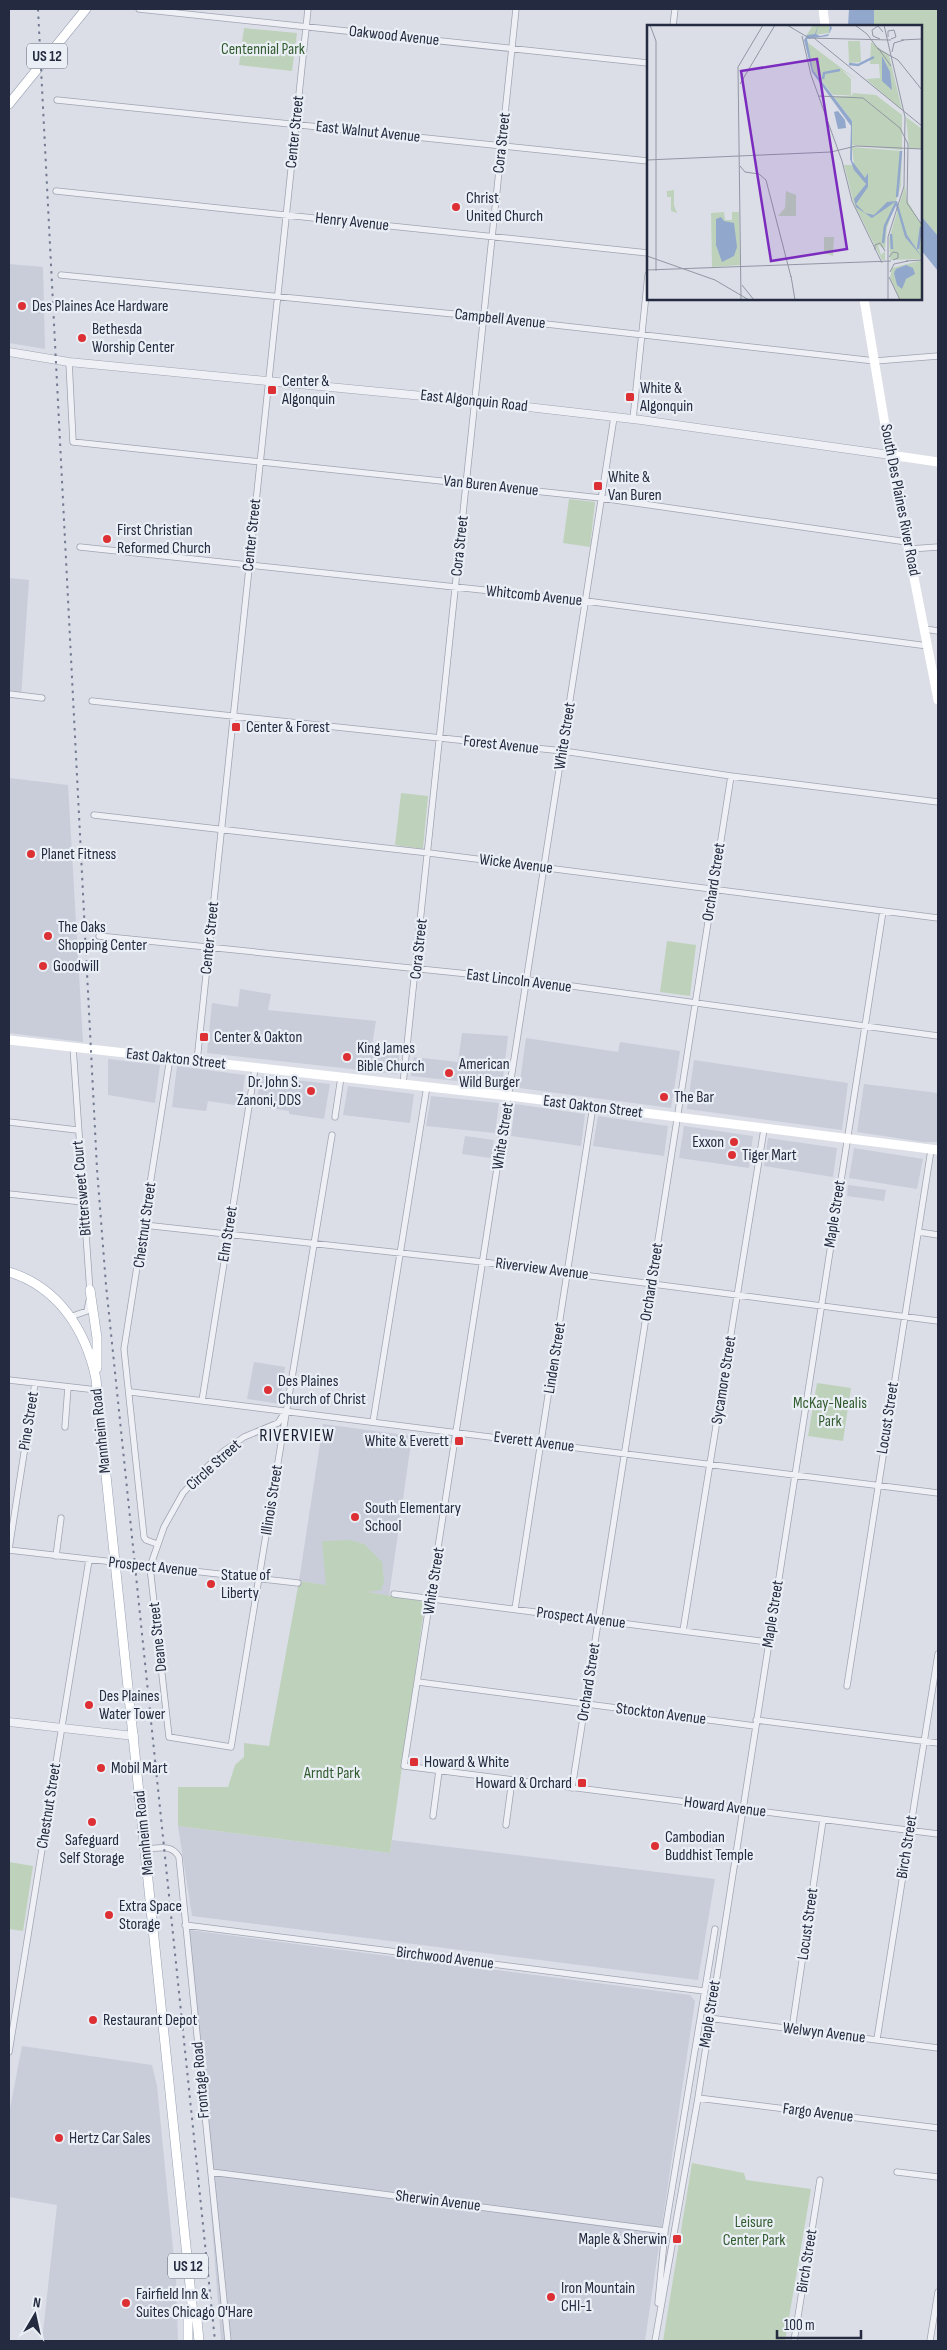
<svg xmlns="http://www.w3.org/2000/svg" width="947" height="2350" font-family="'Sofia Sans Condensed',sans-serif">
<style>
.built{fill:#c9cdda}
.green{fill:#bed2bb}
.water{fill:#91a7cc}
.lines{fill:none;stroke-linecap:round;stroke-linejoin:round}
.minor-casing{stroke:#a0a4b1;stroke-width:7}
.tertiary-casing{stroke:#a0a4b1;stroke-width:9}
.primary-casing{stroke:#99a1b4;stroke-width:10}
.minor{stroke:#eef0f5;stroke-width:5.5}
.tertiary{stroke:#eef0f5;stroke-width:8}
.secondary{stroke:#fff;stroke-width:9}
.primary{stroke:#fff;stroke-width:9}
.rail{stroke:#737b93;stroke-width:2;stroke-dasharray:2.5 5;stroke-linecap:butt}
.poi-dot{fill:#dc3035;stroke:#eaeef5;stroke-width:2}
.labels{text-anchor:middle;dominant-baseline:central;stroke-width:4.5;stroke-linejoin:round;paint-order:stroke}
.shield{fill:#eaeef5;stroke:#5f6576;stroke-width:1}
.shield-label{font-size:15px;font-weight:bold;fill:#242a3f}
.street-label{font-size:16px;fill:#242a3f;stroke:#eaeef5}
.park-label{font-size:16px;fill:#325c2f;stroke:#eaeef5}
.poi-label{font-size:16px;fill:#242a3f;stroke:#eaeef5;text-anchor:start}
.neighbourhood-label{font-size:18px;letter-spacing:1px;fill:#161c2f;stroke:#eaeef5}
.inset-river{fill:none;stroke:#91a7cc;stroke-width:2.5}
.inset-road{fill:none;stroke:#9296a4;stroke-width:1}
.view{fill:#7b2cbf;fill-opacity:0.15;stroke:#7b2cbf;stroke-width:2.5}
.inset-edge{fill:none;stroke:#242a3f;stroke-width:2.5}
</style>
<rect width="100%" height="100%" fill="#dbdee7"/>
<path class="built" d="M9,264L43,267L45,349L9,343Z
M9,578L29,580L21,699L9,698Z
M9,778L68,785L83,1042L9,1033Z
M240,989L271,994L268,1010L376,1021L372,1045L400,1048L397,1074L207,1053L212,1003L238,1007Z
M462,1033L508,1036L502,1086L411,1076L414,1057L458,1062Z
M526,1038L618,1052L620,1042L680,1051L671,1108L519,1088Z
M108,1059L160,1065L155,1103L108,1095Z
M694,1060L848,1083L842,1130L687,1109Z
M177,1066L245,1075L241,1106L208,1101L206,1111L172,1107Z
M261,1076L330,1084L324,1119L289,1114V1111L256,1106Z
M864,1084L938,1093V1142H923L857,1132Z
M348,1086L414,1094L410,1123L343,1115Z
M431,1096L499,1103L495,1133L426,1126Z
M515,1104L585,1114L581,1146L511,1136Z
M598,1116L668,1126L664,1156L593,1146Z
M684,1126L753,1136L749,1168L679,1158Z
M465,1136L494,1140L491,1158L462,1154Z
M768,1138L837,1148L833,1177L764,1166Z
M854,1148L923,1159L917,1189L849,1178Z
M848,1185L886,1190L884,1201L847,1196Z
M254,1362L285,1367L280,1404L247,1399Z
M323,1424L412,1436L389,1596L299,1581Z
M178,1826L390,1853L392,1840L715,1879L698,1980L192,1916Z
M189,1930L690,1995L695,2001L645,2341H221Z
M22,2046L152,2065L157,2086L176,2280L178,2341H42L57,2205L9,2197V2114Z"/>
<path class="green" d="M874,9H938V236L921,216V26H874Z
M244,28L297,33L292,71L239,65Z
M569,499L595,502L590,547L563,543Z
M401,793L428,796L423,849L395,845Z
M667,941L696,945L690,996L660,992Z
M817,1383L851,1388L843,1441L808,1436Z
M350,1540L364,1544L382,1562L384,1582L381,1590L368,1592L425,1602L390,1853L178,1826V1787H228L235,1765L244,1757V1743L269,1746L299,1581L326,1585L322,1541Z
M9,1862L33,1866L23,1931L9,1929Z
M692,2163L744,2173L746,2180L811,2189L785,2341H663Z"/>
<path class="water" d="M849,9H874V26H848Z
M921,216L938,236V271L921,250Z"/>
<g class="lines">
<g class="minor-casing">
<path id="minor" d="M139,9L648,63
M673,26L675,9
M57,100L648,161
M56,191L648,253
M61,275L484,317L875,361L938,356
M69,362L73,442L601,498L907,542
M614,417L404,1766L938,1834
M633,419L648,275
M80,547L586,601L928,646
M909,549L938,547
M925,629L938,631
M9,694L42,698
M92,701L563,751L731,776L938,802
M94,815L429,853L938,918
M99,936L528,980L938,1036
M73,1047L90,1292
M197,1061L308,9
M403,1084L516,9
M335,1117L341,1077
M9,1122L77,1130
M9,1194L83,1202
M144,1225L483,1262L938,1321
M919,1232L938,1235
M70,1317L87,1311L89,1301
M9,1380L97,1390
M131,1392L938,1493
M202,1401L255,1068
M286,1411L278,1423L244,1437L224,1451L206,1468L183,1493L164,1527L150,1567L169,1737L231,1747L332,1135
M373,1422L427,1086
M65,1427L68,1387
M157,1544L146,1540L144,1537L124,1349L170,1058
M9,1549L35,1383
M9,1550L298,1583
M56,1556L61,1518
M394,1594L768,1642
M515,1609L593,1106
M683,1631L764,1129
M418,1682L755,1726
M847,1686L931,1150
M756,1720L938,1743
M572,1788L731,776
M433,1816L439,1771
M506,1825L512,1780
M146,1849C159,1848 172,1844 179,1857L228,2341
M185,1925L704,1991
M709,2018L938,2048
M792,2029L823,1820
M877,2039L938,1654
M9,2052L89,1560
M698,2098L938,2128
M211,2172L665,2231
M897,2172L938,2177
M658,2303L665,2231L715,1929
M655,2341L698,2098L883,911
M794,2341L820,2180
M930,2341L938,2292"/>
</g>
<g class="tertiary-casing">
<path id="tertiary" d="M9,352L69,362L475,401L641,420L890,455
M9,1722L134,1736"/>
</g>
<g class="primary-casing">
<path id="primary" d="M9,104L86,9
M9,1272C58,1287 86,1330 96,1379L193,2314L197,2320L199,2341
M90,1290L97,1338V1368
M188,2341V2319L193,2314"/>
</g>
<use href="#minor" class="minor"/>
<use href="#tertiary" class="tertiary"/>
<path class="secondary" d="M823,9L825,26
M864,299L890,455L938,700
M890,455L938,462
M9,1040L510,1096L938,1150"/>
<use href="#primary" class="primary"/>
<path class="rail" d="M38,9L97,1169L106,1285L215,2341"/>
</g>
<g class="poi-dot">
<circle cx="456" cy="207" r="5"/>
<circle cx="22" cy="306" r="5"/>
<circle cx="82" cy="338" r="5"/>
<rect x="267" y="385" width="10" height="10" rx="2.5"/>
<rect x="625" y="392" width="10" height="10" rx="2.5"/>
<rect x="593" y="481" width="10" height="10" rx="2.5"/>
<circle cx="107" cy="539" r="5"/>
<rect x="231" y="722" width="10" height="10" rx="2.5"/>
<circle cx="31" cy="854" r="5"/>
<circle cx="48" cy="936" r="5"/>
<circle cx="43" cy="966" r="5"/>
<rect x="199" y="1032" width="10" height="10" rx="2.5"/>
<circle cx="347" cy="1057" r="5"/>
<circle cx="449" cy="1073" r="5"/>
<circle cx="311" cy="1091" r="5"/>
<circle cx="664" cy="1097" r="5"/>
<circle cx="734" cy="1142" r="5"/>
<circle cx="732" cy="1155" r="5"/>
<circle cx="268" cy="1390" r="5"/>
<rect x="454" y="1436" width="10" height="10" rx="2.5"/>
<circle cx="355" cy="1517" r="5"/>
<circle cx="211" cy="1584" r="5"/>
<circle cx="89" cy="1705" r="5"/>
<rect x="409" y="1757" width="10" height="10" rx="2.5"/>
<circle cx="101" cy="1768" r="5"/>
<rect x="577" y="1778" width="10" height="10" rx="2.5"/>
<circle cx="92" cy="1822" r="5"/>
<circle cx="655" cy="1846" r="5"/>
<circle cx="109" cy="1915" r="5"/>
<circle cx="93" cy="2020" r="5"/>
<circle cx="59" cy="2138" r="5"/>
<rect x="672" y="2234" width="10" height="10" rx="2.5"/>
<circle cx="551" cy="2297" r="5"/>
<circle cx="126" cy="2303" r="5"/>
</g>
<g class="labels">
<g class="shield">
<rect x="27" y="43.5" width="40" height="25" rx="4"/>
<rect x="168" y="2253.5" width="40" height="25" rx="4"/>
</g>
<g class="shield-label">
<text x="47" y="56">US 12</text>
<text x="188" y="2266">US 12</text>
</g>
<g class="street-label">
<text transform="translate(394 36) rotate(6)">Oakwood Avenue</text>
<text transform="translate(295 132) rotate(-84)">Center Street</text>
<text transform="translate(368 132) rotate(6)">East Walnut Avenue</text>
<text transform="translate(502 143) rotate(-84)">Cora Street</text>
<text transform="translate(352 222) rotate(6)">Henry Avenue</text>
<text transform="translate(500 319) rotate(6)">Campbell Avenue</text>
<text transform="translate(474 401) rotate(6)">East Algonquin Road</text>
<text transform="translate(491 486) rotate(6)">Van Buren Avenue</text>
<text transform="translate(900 500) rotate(79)">South Des Plaines River Road</text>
<text transform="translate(252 535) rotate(-84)">Center Street</text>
<text transform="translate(460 546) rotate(-84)">Cora Street</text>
<text transform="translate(534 596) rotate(6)">Whitcomb Avenue</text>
<text transform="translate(565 736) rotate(-81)">White Street</text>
<text transform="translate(501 745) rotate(6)">Forest Avenue</text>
<text transform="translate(516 864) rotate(7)">Wicke Avenue</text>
<text transform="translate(714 882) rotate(-81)">Orchard Street</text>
<text transform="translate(210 938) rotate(-84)">Center Street</text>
<text transform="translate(419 949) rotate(-84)">Cora Street</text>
<text transform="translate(519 981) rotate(7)">East Lincoln Avenue</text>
<text transform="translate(176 1059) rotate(6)">East Oakton Street</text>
<text transform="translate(593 1107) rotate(7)">East Oakton Street</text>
<text transform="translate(503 1136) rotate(-81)">White Street</text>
<text transform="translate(82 1188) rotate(-95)">Bittersweet Court</text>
<text transform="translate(835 1214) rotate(-81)">Maple Street</text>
<text transform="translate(145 1225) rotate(-82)">Chestnut Street</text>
<text transform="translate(228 1234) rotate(-81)">Elm Street</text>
<text transform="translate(542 1269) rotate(7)">Riverview Avenue</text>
<text transform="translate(652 1282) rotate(-81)">Orchard Street</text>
<text transform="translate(555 1358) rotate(-81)">Linden Street</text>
<text transform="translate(724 1380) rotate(-81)">Sycamore Street</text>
<text transform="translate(888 1418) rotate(-81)">Locust Street</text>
<text transform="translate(29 1421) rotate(-81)">Pine Street</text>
<text transform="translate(101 1431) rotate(-96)">Mannheim Road</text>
<text transform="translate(534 1442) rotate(7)">Everett Avenue</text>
<text transform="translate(214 1465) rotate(-42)">Circle Street</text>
<text transform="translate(272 1500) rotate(-81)">Illinois Street</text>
<text transform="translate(153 1567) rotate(6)">Prospect Avenue</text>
<text transform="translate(434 1581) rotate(-81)">White Street</text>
<text transform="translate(773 1614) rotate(-81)">Maple Street</text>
<text transform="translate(581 1618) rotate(7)">Prospect Avenue</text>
<text transform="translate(158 1637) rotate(-96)">Deane Street</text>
<text transform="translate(589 1682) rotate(-81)">Orchard Street</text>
<text transform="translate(661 1714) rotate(7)">Stockton Avenue</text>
<text transform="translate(49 1806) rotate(-81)">Chestnut Street</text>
<text transform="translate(725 1807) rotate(7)">Howard Avenue</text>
<text transform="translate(144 1833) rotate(-96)">Mannheim Road</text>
<text transform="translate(907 1847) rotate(-81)">Birch Street</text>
<text transform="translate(808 1924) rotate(-82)">Locust Street</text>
<text transform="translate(445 1958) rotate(7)">Birchwood Avenue</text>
<text transform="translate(710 2014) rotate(-81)">Maple Street</text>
<text transform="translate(824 2033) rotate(7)">Welwyn Avenue</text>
<text transform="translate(201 2080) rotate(-95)">Frontage Road</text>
<text transform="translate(818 2113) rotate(7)">Fargo Avenue</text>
<text transform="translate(438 2201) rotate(7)">Sherwin Avenue</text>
<text transform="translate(807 2261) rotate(-81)">Birch Street</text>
</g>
<g class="park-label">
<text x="263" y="49">Centennial Park</text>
<text x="830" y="1403">McKay-Nealis<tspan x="830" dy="18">Park</tspan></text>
<text x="332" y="1773">Arndt Park</text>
<text x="754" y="2222">Leisure<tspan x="754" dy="18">Center Park</tspan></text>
</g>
<g class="poi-label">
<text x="466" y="198">Christ<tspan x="466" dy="18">United Church</tspan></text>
<text x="32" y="306">Des Plaines Ace Hardware</text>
<text x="92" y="329">Bethesda<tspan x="92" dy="18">Worship Center</tspan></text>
<text x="282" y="381">Center &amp;<tspan x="282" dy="18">Algonquin</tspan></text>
<text x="640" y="388">White &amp;<tspan x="640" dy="18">Algonquin</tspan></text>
<text x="608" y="477">White &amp;<tspan x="608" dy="18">Van Buren</tspan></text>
<text x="117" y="530">First Christian<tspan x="117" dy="18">Reformed Church</tspan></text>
<text x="246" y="727">Center &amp; Forest</text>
<text x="41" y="854">Planet Fitness</text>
<text x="58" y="927">The Oaks<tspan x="58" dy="18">Shopping Center</tspan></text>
<text x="53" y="966">Goodwill</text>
<text x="214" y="1037">Center &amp; Oakton</text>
<text x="357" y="1048">King James<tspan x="357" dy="18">Bible Church</tspan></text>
<text x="459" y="1064">American<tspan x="459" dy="18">Wild Burger</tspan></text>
<text x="301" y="1082" text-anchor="end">Dr. John S.<tspan x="301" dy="18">Zanoni, DDS</tspan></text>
<text x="674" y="1097">The Bar</text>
<text x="724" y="1142" text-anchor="end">Exxon</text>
<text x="742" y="1155">Tiger Mart</text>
<text x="278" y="1381">Des Plaines<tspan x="278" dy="18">Church of Christ</tspan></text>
<text x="449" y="1441" text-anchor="end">White &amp; Everett</text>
<text x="365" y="1508">South Elementary<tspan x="365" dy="18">School</tspan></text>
<text x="221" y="1575">Statue of<tspan x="221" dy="18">Liberty</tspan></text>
<text x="99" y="1696">Des Plaines<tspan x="99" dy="18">Water Tower</tspan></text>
<text x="424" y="1762">Howard &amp; White</text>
<text x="111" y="1768">Mobil Mart</text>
<text x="572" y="1783" text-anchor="end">Howard &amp; Orchard</text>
<text x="665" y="1837">Cambodian<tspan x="665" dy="18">Buddhist Temple</tspan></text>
<text x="92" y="1840" text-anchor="middle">Safeguard<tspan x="92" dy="18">Self Storage</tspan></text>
<text x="119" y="1906">Extra Space<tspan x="119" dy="18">Storage</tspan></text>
<text x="103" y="2020">Restaurant Depot</text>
<text x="69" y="2138">Hertz Car Sales</text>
<text x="667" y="2239" text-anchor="end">Maple &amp; Sherwin</text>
<text x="561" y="2288">Iron Mountain<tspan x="561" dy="18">CHI-1</tspan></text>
<text x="136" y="2294">Fairfield Inn &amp;<tspan x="136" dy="18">Suites Chicago O'Hare</tspan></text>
</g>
<g class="neighbourhood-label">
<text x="297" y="1435">RIVERVIEW</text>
</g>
</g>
<g transform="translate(647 25)">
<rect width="275" height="275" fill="#dbdee7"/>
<path d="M166,0H183L182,8L159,11ZM201,16H213L214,37L202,38ZM160,17L210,55L195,45L204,54V70H186L166,45ZM224,17L242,30L255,85L219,54L233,53L232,39H223ZM205,68L229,70L255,90V125L205,120V96L187,72L206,70ZM259,92L275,104V124H262ZM205,122L255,126L254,161L240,203L238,224L231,220L234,230L238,226V235H235L207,179L197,140H207ZM258,160L260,175L275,201V234L243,235L242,214ZM27,165V180L30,188L24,186V172H20V166ZM139,166L149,170V191H131L138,183ZM77,187L78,195H85V187H92L93,240L65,242L64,188ZM177,212H187L186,231L177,228ZM275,235V275H253L243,253L245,243Z" fill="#bed2bb"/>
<path d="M171,0L169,9L173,11L182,9L183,0L185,3L181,11L160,14L166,45L205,96V136L218,153L221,148V162L209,179L218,188L227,190L240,177L250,176L260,210L275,232L258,212L248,177L225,193L209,182L207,174L219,159L207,145L203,134L204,101L165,47L157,15L160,10L168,9ZM235,31L243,47L245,65L235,56ZM191,86L198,95L199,103L191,104L187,87ZM74,192L77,196L87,198L90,222L87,231L75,237L69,220V194ZM259,240L266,243L268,249L259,254L255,264L250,260L247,248L249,244Z" fill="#91a7cc"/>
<path class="inset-river" d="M202,39L211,40L227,32M176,54L177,48L193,45M250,172L254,126M244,209L245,224M236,218L238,201L249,178M271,224L274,202"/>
<path class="inset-road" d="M3,0L9,16V246M140,0L162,13L244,15M208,0L220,9L231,24L251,35L275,65M237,0L258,92L257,161L241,212V275M155,11L164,50L195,136L205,176L235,238M241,12V6L247,5L249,12L244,14M167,13L275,101M233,14L226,11L225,5L231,1L236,7M254,15L275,14M231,23L244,41M245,27L247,18L257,15M93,59L128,0M171,71L216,73L253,103L261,119L260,178L275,200M0,135L184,127L209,121L275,124M93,141L98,147L112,149L119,155L144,252M228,225V220L233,218L238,226M0,231L68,255L102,275M242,232L246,227L251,228V233L246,235M259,236L275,235M0,245L244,236M243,247L247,239L261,236M144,251L148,275M242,252L253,275M95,260L107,275M94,275L91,42L116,0"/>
<path class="view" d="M170,34L200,224L124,236L94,46Z"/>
<rect width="275" height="275" class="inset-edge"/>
</g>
<rect width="947" height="2350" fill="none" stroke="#242a3f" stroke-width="20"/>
<g transform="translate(35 2315) rotate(9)" stroke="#eaeef5" stroke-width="4" paint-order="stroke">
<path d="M0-4L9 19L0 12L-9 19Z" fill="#242a3f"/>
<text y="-8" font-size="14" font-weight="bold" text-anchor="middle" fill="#242a3f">N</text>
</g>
<path d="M777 2330v8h84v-8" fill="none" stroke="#242a3f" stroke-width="2.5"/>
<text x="784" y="2330" font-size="15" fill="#242a3f" stroke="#eaeef5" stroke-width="4" paint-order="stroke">100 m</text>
</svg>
